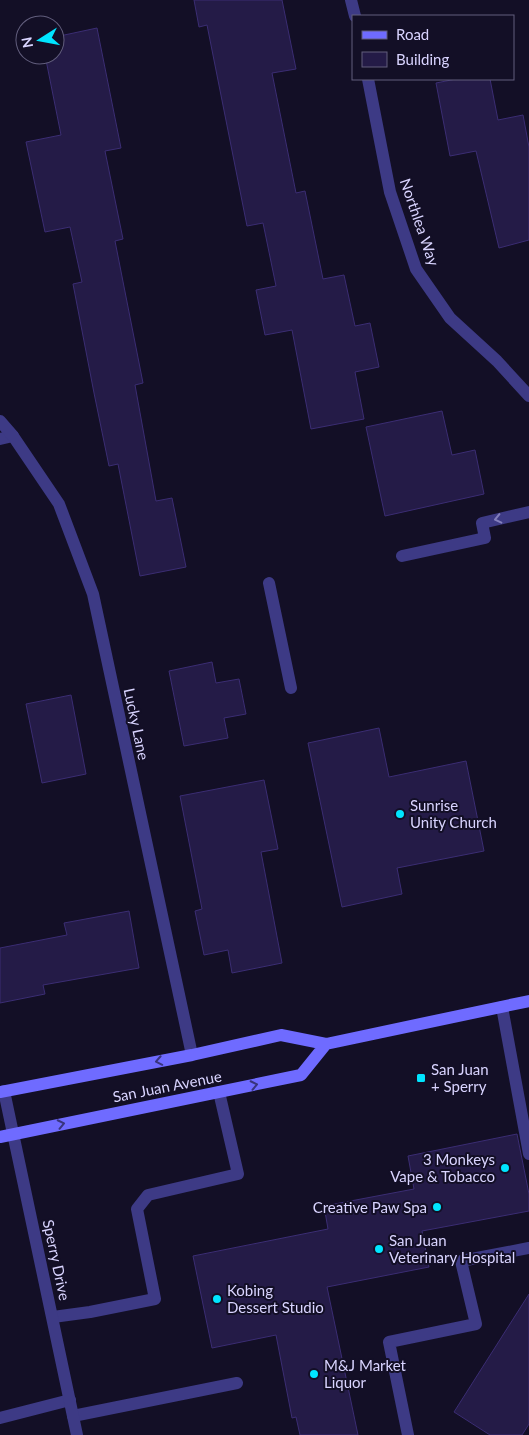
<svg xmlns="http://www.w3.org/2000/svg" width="529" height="1435" font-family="Lato,sans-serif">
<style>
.building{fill:#241b47;stroke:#3b2d73}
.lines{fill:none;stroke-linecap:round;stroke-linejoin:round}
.lane{stroke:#3d3a85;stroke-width:12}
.street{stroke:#3d3a85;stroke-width:12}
.secondary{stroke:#6f6bff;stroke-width:12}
.oneway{stroke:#837fbc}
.oneway2{stroke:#38347d}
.poi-dot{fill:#00e5ff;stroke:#130f26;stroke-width:2}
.labels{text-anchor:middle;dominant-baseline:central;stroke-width:4;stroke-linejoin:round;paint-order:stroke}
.street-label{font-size:15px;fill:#d9d4ff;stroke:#130f26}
.poi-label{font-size:15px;fill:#d9d4ff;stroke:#130f26;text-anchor:start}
</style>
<rect width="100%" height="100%" fill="#130f26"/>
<path class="building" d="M194,0H282L296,69L272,73L296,193L305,191L323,279L344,275L355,326L370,323L379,367L355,372L364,419L311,429L292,330L265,335L256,290L276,286L263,223L247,226L207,25L199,27Z
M97,28L121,148L105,151L123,239L115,241L143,383L135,385L156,501L172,498L186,567L140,576L118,464L109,466L94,393L73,284L82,282L70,227L45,232L26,142L61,135L45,55H55V37Z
M456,79H490L498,120L523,115L529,147V240L499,248L476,151L450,156L436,83Z
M442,411L452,455L475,450L484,494L385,516L366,427Z
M212,662L216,683L239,679L246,714L224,718L228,738L184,746L169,671Z
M71,695L86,774L42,783L26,704Z
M379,728L389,777L466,761L484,851L397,868L402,894L342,907L308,743Z
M264,780L278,849L261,852L282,963L232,973L228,950L204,955L195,911L202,909L180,796Z
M129,911L139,968L43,985L45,994L0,1003V948L67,935L64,923Z
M517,1134L529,1194V1211L422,1231L429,1267L327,1287L358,1435H300L296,1417L292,1418L276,1335L212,1348L193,1256L328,1229L324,1206L414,1189L408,1156Z
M529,1294V1424L522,1435H490L454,1412Z"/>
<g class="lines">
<path class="lane" d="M0,439L13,436
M402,556L485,538L482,523L529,512
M269,583L291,688
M502,1007L529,1154
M53,1317L90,1312L155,1299L137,1209L148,1195L238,1174L219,1092
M73,1416L237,1383
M0,1418L70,1400
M408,1435L389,1342L476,1324L461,1261L529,1248"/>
<path class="street" d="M351,0L355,16
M368,79L390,192L416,269L450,318L497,361L529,396
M0,421L13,436L59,504L93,594L192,1055
M4,1091L77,1435"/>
<path class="secondary" d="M0,1092L192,1055L281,1035L326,1044L529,1001
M0,1137L301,1075L326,1044"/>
</g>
<defs><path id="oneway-chevron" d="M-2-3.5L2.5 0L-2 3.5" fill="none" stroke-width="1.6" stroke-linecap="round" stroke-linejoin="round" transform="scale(1.25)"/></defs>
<use class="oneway" href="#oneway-chevron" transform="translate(498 519) rotate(167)"/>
<g class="oneway2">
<use href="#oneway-chevron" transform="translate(159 1061) rotate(169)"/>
<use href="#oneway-chevron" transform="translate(254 1085) rotate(-12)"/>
<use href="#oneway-chevron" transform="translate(61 1124) rotate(-12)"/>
</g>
<g class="poi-dot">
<circle cx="400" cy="814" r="5"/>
<rect x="416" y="1073" width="10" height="10" rx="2.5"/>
<circle cx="505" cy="1168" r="5"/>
<circle cx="437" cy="1207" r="5"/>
<circle cx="379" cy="1249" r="5"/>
<circle cx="217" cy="1299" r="5"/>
<circle cx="314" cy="1374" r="5"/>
</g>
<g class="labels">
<g class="street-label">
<text transform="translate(420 222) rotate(71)">Northlea Way</text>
<text transform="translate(137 724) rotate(78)">Lucky Lane</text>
<text transform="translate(167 1086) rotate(-11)">San Juan Avenue</text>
<text transform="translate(57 1260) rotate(78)">Sperry Drive</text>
</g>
<g class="poi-label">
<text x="410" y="805">Sunrise<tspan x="410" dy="17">Unity Church</tspan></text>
<text x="431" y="1069">San Juan<tspan x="431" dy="17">+ Sperry</tspan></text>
<text x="495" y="1159" text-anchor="end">3 Monkeys<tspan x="495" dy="17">Vape &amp; Tobacco</tspan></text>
<text x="427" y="1207" text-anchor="end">Creative Paw Spa</text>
<text x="389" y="1240">San Juan<tspan x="389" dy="17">Veterinary Hospital</tspan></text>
<text x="227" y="1290">Kobing<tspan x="227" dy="17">Dessert Studio</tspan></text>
<text x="324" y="1365">M&amp;J Market<tspan x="324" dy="17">Liquor</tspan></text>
</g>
</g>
<rect x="352" y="15" width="162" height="65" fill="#130f26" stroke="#625e7d"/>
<rect x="362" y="31" width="25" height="8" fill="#6f6bff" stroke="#625e7d"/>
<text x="396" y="40" font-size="15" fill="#d9d4ff">Road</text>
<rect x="362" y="52" width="25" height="15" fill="#241b47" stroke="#625e7d"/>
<text x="396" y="65" font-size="15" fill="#d9d4ff">Building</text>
<g transform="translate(40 40) rotate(259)"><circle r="24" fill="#130f26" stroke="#625e7d"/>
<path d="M0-4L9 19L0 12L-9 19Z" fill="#00e5ff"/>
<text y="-8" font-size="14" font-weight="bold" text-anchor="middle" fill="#d9d4ff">N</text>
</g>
</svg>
